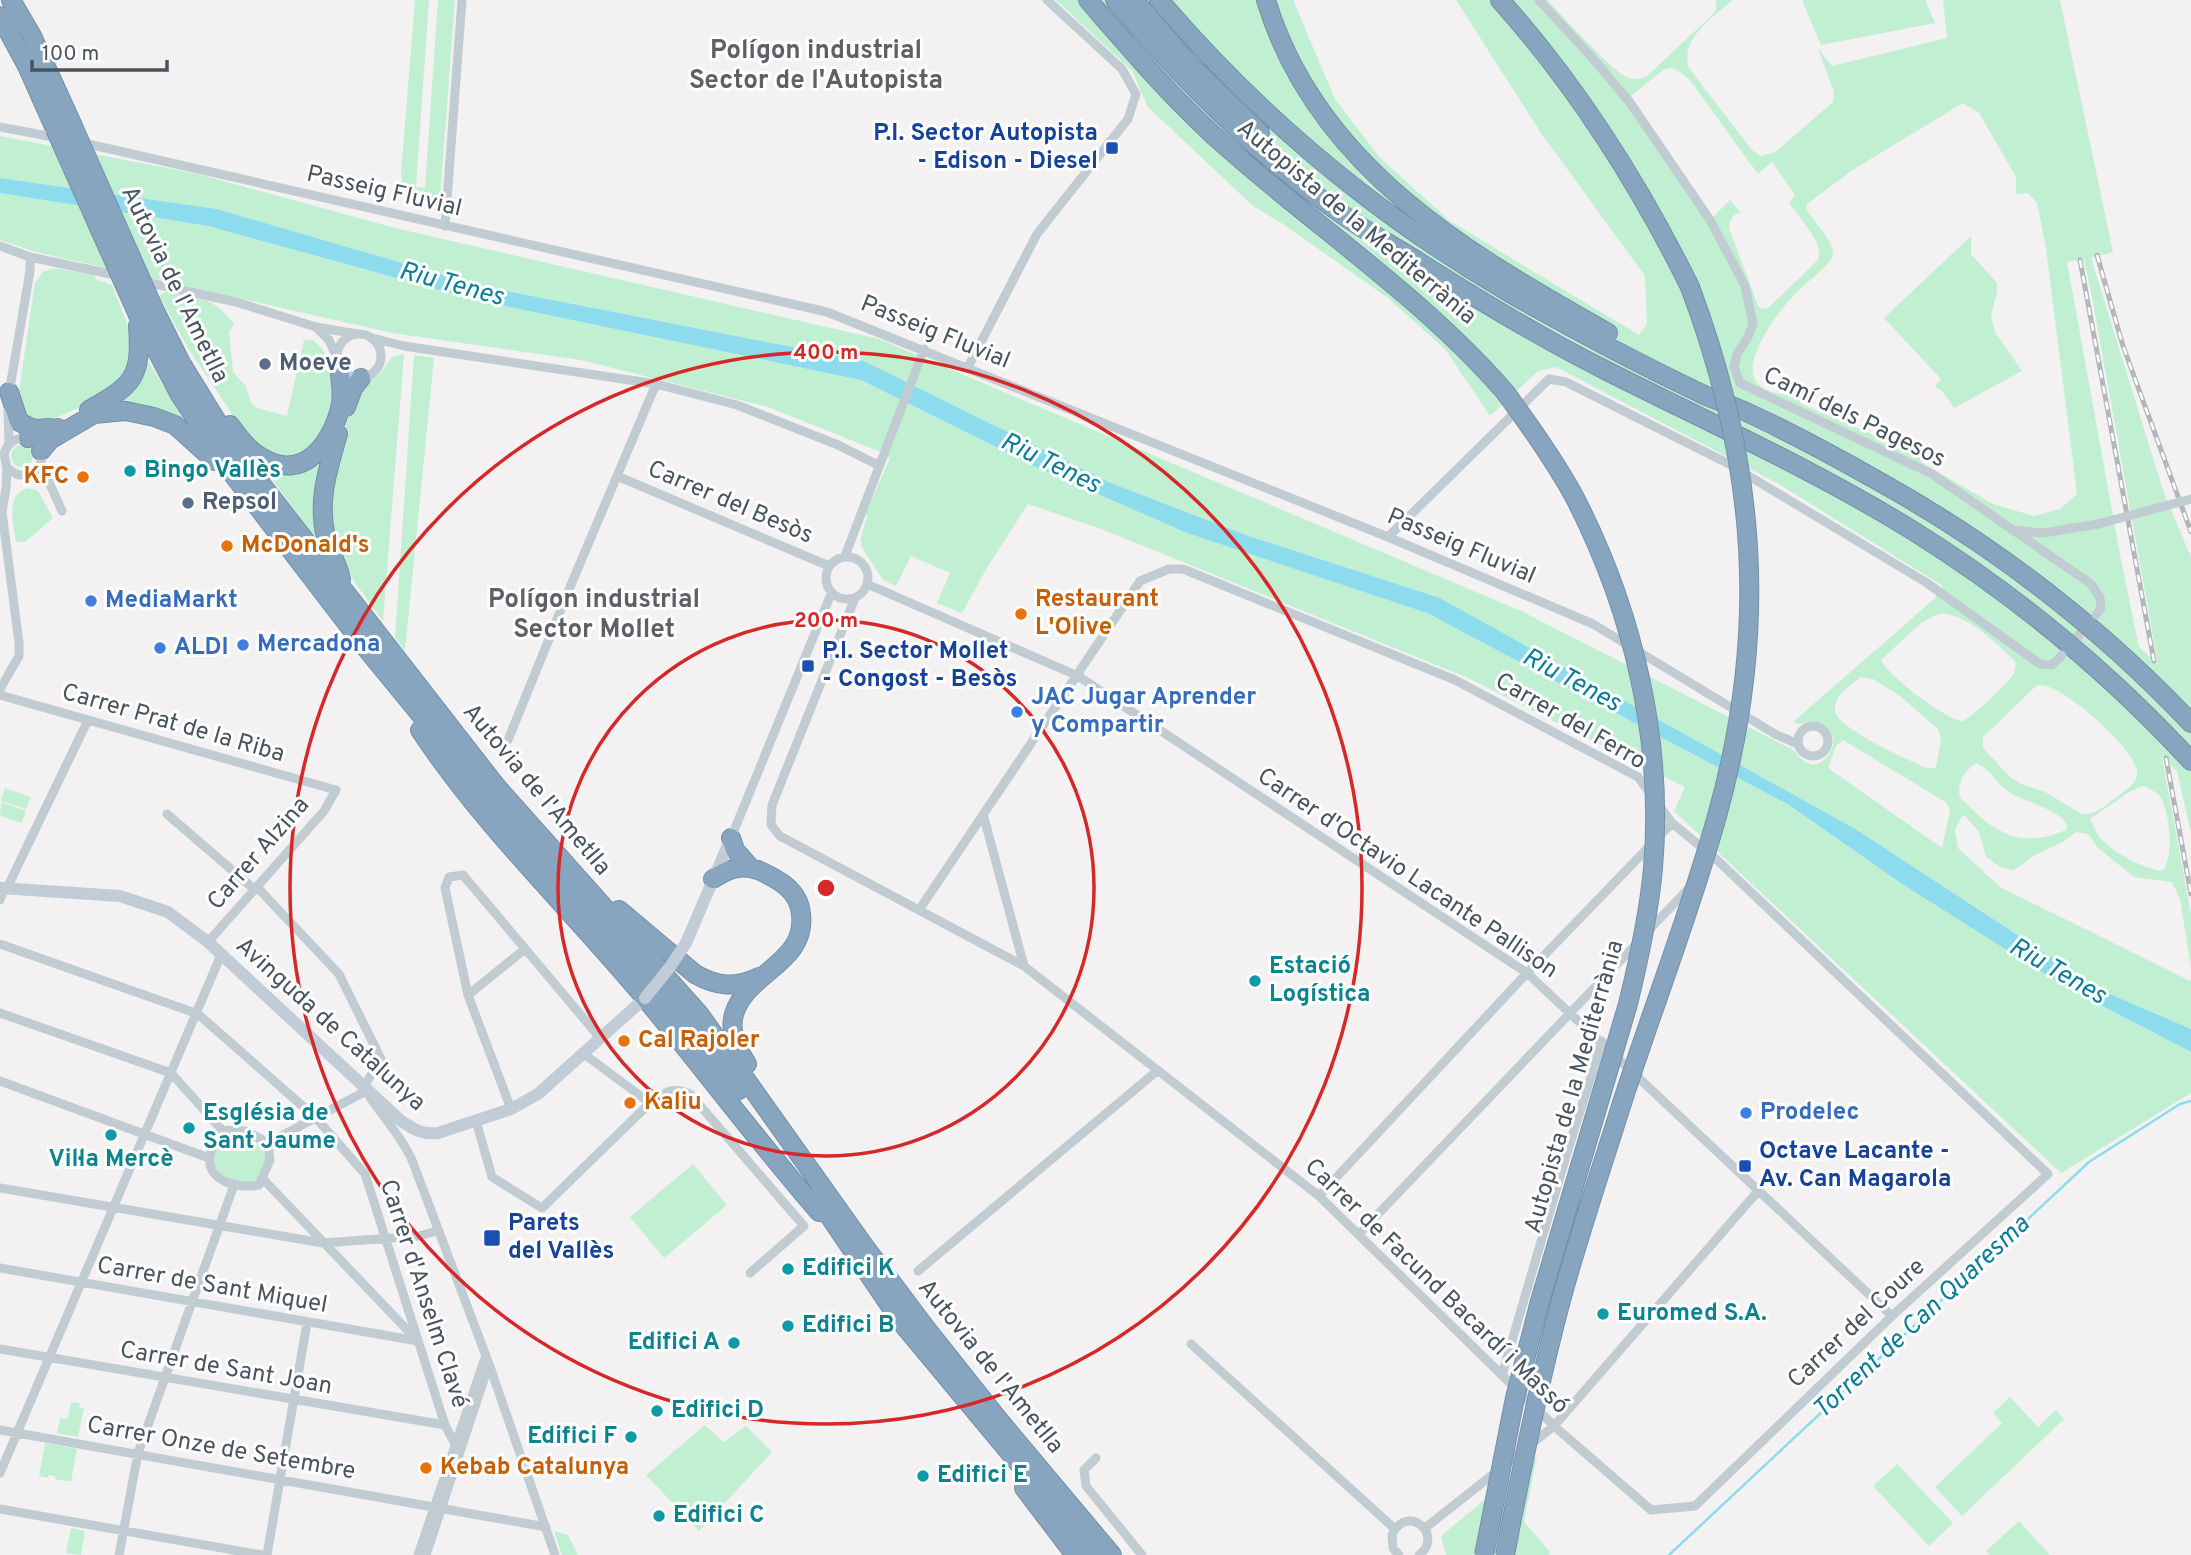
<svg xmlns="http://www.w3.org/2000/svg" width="2191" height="1555" font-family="Overpass,sans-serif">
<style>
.green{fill:#c0f0d1;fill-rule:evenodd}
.water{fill:#8ddced}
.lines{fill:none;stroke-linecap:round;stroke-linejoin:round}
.stream{stroke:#8ddced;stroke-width:2.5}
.street-tunnel{stroke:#c8cacc;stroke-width:9;stroke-dasharray:9 4.5;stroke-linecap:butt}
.highway-casing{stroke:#7390ab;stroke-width:20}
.street{stroke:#c1cbd2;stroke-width:9}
.secondary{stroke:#c1ccd7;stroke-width:12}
.highway{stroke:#88a5bf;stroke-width:18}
.rail-casing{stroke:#b3b6bb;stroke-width:5}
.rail{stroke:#fff;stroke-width:2.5;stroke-dasharray:8;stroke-linecap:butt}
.highway-bridge-casing{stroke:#7390ab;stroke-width:20;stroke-linecap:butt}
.street-bridge{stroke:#c1cbd2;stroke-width:9}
.secondary-bridge{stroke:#c1ccd7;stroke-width:12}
.highway-bridge{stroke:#88a5bf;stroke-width:18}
.ring{fill:none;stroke:#d62828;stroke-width:3.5}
.transit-dot{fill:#1a4fb4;stroke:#fff;stroke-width:2.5}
.service-dot{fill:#5c6f8a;stroke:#fff;stroke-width:2.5}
.culture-dot{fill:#0f9aa8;stroke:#fff;stroke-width:2.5}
.food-dot{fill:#e8710a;stroke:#fff;stroke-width:2.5}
.shop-dot{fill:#3f7fe0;stroke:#fff;stroke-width:2.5}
.labels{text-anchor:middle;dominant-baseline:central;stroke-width:6;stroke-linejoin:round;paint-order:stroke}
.transit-label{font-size:24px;font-weight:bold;fill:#164399;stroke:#fff;text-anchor:start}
.street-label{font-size:24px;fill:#48545e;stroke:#fff}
.service-label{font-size:24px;font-weight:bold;fill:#4e5e75;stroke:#fff;text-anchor:start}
.culture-label{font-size:24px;font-weight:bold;fill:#0d838f;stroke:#fff;text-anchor:start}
.food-label{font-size:24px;font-weight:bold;fill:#c56008;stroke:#fff;text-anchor:start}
.shop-label{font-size:24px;font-weight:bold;fill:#366cbe;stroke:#fff;text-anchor:start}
.neighbourhood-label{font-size:26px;font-weight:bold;fill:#5d6166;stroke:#fff}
.water-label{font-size:26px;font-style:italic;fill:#0d7d96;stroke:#fff}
.centre{fill:#d62828;stroke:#fff;stroke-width:3.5}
.ring-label{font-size:21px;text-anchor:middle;font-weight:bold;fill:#d62828;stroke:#fff;stroke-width:6;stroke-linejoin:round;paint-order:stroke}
</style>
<rect width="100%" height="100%" fill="#f3f1f1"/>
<path class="green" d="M415,0H429L416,187L425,188L438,0H455L440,199L429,204L408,199L403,191L401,173Z
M1056,0H1293L1335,99L1380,158L1450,221L1639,335L1647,324L1645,276L1541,133L1456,0H1547C1562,15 1613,73 1629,78C1634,80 1641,78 1646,77L1710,17L1716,10V0H1733C1714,16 1679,39 1689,68L1752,150L1761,156L1775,152L1833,102L1834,92L1818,49L1832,66L1947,38L1943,0H2060L2113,252L2091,258L2164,493L2191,557V833L2177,771L2162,757L2191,914V968L2180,899L2172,882L2134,877L2097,847L2088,834L2076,832L2063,842L2033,856L2018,868L2012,870L2002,868L1986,857L1979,832L1965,816H1962L1955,830L1958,848L2000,887L2190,981L2191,979V1029L2103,991L1857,830L1440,598L1246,535L1111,483L864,361L481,286L217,209L0,178V136L198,174L395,228L879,339L1521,611L1793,750C1798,755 1803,762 1810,764C1824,768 1838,746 1832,734C1828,727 1820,724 1814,721L1798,724L1793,722L1933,600L1943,586L1777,483L1556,367L1538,371L1490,416L1445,349L1388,298L1283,224L1253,206L1148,107L1132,71ZM1670,68L1677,70L1689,79L1758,174L1772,162L1795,195L1789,203C1799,218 1825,244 1818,260L1768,308L1762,309L1758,306L1729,228C1729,222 1733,212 1741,213L1730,200L1713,217L1631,96L1663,70ZM1963,103L1979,113L2016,177V194L2028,193L2037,203L2046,248L2077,494L2060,509L2034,516L1993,504L1921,462L1924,459L1897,449L1882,436L1880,438L1799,403L1805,396C1790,395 1764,395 1755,380C1743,359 1779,311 1793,296C1801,286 1833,264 1833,254C1834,242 1813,220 1806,209L1807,204L1854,169ZM2084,259L2092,297L2158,664L2139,647L2121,560L2067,262ZM1939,614C1962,610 1999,645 2015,661C2016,667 2016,667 2014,673C2009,683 1973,716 1963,721C1946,720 1888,676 1881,660L1921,623ZM1861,677L1873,679L1900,696L1938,729L1941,739L1936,767C1926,772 1921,764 1911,761C1897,755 1836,726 1835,711C1834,695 1850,685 1861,677ZM2041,685C2063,685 2140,752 2137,774C2136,785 2123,792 2115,798C2107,805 2093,816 2082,814L2045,792L2021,784L2011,778L1983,748V737L2036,686ZM1843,740L1947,803L1950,811L1942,848L1828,768L1836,746ZM1976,763C1992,770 1999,788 2014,795C2029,803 2060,810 2067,825L2066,830C2031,845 2006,840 1978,815C1972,809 1967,804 1961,799C1955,786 1964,771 1976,763ZM2143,786C2148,788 2154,791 2158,794C2170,807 2175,859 2162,871C2141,868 2110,851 2098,835C2095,830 2093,824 2090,819L2131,791Z
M1802,0H1925L1935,23L1821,45Z
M0,193L208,226L476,300L861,380L1036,467L1187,533L1427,613L1789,805L1902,884L2062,985L2191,1052V1093L2061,1173L1674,811L1685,787L1468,678L1104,530L1028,504L988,566L962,613L937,603L950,573L911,556L896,586L883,580L861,546V537L867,516L865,515L890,458L881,452L768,407L581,360L392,333L36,252L0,240Z
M1971,236V254L1997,283V292L1991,315L1995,332L2022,371L1954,408L1943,392L1935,386L1941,379L1884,318Z
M53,268L95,275L96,280L112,285L131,334L134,353L120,384L96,400L42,424L16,412L35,283L43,272Z
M167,291C199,299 213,296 234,324L229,333L233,372L245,385L252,404L257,408L287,416L304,340C324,334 338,380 336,396C335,405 323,436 318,443C313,450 302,455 295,459L264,453L248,438L188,348L159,296Z
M144,354L187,425L108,406Z
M404,354L383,621L355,583L332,538L330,484L355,393L362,385L380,374L392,357Z
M414,355L434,358L405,651L395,638Z
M11 456a11 11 0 1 1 22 0a11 11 0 1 1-22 0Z
M329,449L319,535L316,538L261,465Z
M29,488L38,491L53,518L25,542H16C13,523 5,493 29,488Z
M5,788L31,797L26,809L1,801Z
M1,802L26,811L22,823L0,816Z
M222,1130L268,1143L263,1179L247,1188L213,1172L215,1141Z
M693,1164L727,1205L664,1258L630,1217Z
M2010,1397L2038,1427L2056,1410L2064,1419L1962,1516L1935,1487L2002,1423L1993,1413Z
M71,1402L80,1403L79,1407L84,1408L78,1437L57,1433L60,1418L68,1419Z
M705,1425L723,1442L746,1426L772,1452L699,1531L646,1475Z
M45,1443L77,1449L71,1482L55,1479V1476L48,1475L49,1478L39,1476Z
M1537,1456L1524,1522L1550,1552L1549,1555H1446L1441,1536Z
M1897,1464L1953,1523L1929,1546L1873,1486Z
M2019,1521L2050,1555H1990L1986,1551Z
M71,1528L85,1531L81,1555L66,1553Z
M554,1531L568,1535L578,1555H562Z"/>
<path class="water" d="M0,178L217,209L481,286L864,361L1111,483L1246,535L1440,598L1857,830L2103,991L2191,1029V1052L2062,985L1902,884L1789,805L1427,613L1187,533L1036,467L861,380L476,300L208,226L0,193Z"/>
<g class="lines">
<path class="stream" d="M1669,1555L2089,1162L2180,1104L2191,1101"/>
<path class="street-tunnel" d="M2068,648L2088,624"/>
<g class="highway-casing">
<path id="highway" d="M11,0L32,36L72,124
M1088,0C1133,52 1178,105 1230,150C1322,231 1424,299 1505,392
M1115,0C1182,79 1258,156 1343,215C1364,230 1388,243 1411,257C1475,298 1539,337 1607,371C1710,423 1817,471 1915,532C2017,596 2109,672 2191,761
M1134,0L1191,66L1260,133
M1159,0C1259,117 1378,216 1510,293C1573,329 1637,363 1702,394C1716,400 1730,405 1744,411C1790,432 1836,457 1880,482C1995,546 2100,627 2191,723
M1266,0C1316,166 1466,253 1608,333
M1500,0C1577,86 1639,184 1690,287
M0,16L27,66L55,129
M154,309L181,363L234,449L496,786L700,1015L865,1247L925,1327L998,1419L1112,1555
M138,315L180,395L231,472L365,647L511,825L692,1027L739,1090
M9,392L19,422L34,429L50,428
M346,407L353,388L361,378
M89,410C133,385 142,378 138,326
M230,425C239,437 248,450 261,457C304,484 333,442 341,404C343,391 340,378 339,365
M338,434C328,469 317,501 326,537C329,552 338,564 341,579
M28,438L46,434L58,428
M41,451L50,440L94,414L126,411L154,417L175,425L215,461
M420,730C485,828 570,908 645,998C704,1069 759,1143 819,1212
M731,838L735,850L750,867
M713,879C728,869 741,864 758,870C778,879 799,890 801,914C807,963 747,972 734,1014C729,1033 737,1048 747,1064
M619,910L695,974C718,987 735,988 759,977
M817,1198L901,1322L1095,1555
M1024,1488L1075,1555"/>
</g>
<path class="street" d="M1539,0L1596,62L1631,104L1710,220L1745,286L1753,324L1748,337L1737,354L1734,367L1740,383L1932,474L2091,584L2100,598L2101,608L2096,615
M0,127L58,138
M79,142L827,312L1388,537L1593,624L1775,734L1798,744
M445,226L462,0
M0,246L30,257L120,276
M141,281L236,302L316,327L357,334
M316,327L329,340L336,356
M337 356a22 22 0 1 1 44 0a22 22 0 1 1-44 0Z
M372,338L404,346L656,384L737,405L838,445L878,465
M968,367L1037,234L1128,119L1136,94L1122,69L1047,0
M9,393L30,271V257
M8,411L9,443
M41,464L62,511
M7,468L18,475L32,474C41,467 44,459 40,448
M617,476L829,566
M2013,530L2043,533L2098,524
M1388,537L1549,379L1566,382L1729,464L1927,583L2040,664L2052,665L2062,655
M845,556L924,349
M826 578a21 21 0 1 1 42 0a21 21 0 1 1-42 0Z
M867,584L1078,676L1527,973L1892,1316
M855,598L772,805L771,825L780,836L1024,966L1319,1196L1554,1426L1651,1510L1695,1506L1892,1316L2048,1174L1716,859L1672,823L1638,777L1455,680L1183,569H1169L1140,581L919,910
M0,689L19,656V643L2,512L6,488L7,468L4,454C8,441 17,436 30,439
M0,695L336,790L324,811L208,942
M1798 741a15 15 0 1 1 30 0a15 15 0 1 1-30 0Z
M508,740L573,580L656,384
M167,814L254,889
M983,814L1024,966
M731,838L831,594
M257,887L339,974L381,1059L363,1088
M7,888L88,720
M0,900L4,888
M1648,931L1691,886
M0,944L198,1014L316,1118L365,1174L445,1425L455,1444
M468,995L525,949
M0,1013L171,1073L222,1130
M584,1054L650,1103C666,1092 672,1086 690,1094L804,1226L750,1273
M0,1081L209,1158
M511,1109L468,995L445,888L449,877L463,875L601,1039
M476,1121L492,1177L542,1208L650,1103
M222,1130L246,1131L268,1143L270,1160L259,1185C240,1189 205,1182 210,1155C212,1146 217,1137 222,1130Z
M268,1143L366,1091C381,1115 400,1134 412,1160L489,1364L555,1555
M263,1179L414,1337
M0,1188L323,1243L419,1236L433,1232
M1319,1196L1527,973L1672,823
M1359,1234L1638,942
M0,1268L418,1341
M918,1271L1157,1071
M1191,1344L1395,1529
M0,1349L445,1425
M1502,1375L1567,1153L1602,1041
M0,1430L546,1527
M1096,1458L1084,1470L1086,1486L1142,1555
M0,1473L221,955
M0,1509L262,1555
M1425,1528L1554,1426L1759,1190
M119,1555L138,1453L234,1185
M267,1555L307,1323
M418,1555L486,1355
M426,1555L489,1364
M1399,1555L1393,1548L1392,1535C1407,1502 1445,1535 1419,1555"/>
<path class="secondary" d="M0,888L120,896L168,912L208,942L400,1120C413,1129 422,1135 438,1133L511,1109L538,1094L645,998
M686,943L731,838"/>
<use href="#highway" class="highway"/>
<g class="rail-casing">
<path id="rail" d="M2097,255L2123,346L2191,532
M2080,260L2154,661
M2166,758L2191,894"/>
</g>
<use href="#rail" class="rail"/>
<g class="highway-bridge-casing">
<path id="highway-bridge" d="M72,124L154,309
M55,129L138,315
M1484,1555L1515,1398L1540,1301L1628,1004C1639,959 1649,914 1653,868C1664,741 1633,611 1575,498C1555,461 1530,426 1505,392
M1505,1555C1521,1471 1538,1387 1560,1304C1578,1237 1601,1170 1622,1103C1653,1007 1690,913 1717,816C1769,631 1757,466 1690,287"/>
</g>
<path class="street-bridge" d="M2098,524L2191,499"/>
<path class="secondary-bridge" d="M645,998L670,967L686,943"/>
<use href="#highway-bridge" class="highway-bridge"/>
</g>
<g class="ring">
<circle cx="826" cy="888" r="268"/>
<circle cx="826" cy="888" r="536"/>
</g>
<g class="transit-dot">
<rect x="1105" y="141" width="14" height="14" rx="3.5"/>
<rect x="801" y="659" width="14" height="14" rx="3.5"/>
<rect x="1738" y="1159" width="14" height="14" rx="3.5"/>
<rect x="483" y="1229" width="18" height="18" rx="3.5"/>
</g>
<g class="service-dot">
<circle cx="265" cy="364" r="7"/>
<circle cx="188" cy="503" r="7"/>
</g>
<g class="culture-dot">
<circle cx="130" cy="471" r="7"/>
<circle cx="1255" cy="981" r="7"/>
<circle cx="189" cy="1128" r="7"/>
<circle cx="111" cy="1135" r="7"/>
<circle cx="788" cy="1269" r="7"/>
<circle cx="1603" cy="1314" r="7"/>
<circle cx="788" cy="1326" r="7"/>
<circle cx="734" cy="1343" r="7"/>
<circle cx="657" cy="1411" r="7"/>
<circle cx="631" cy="1437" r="7"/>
<circle cx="923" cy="1476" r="7"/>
<circle cx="659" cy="1516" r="7"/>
</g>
<g class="food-dot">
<circle cx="83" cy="477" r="7"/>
<circle cx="227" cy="546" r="7"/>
<circle cx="1021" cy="614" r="7"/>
<circle cx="624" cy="1041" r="7"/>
<circle cx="630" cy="1103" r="7"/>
<circle cx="426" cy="1468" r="7"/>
</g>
<g class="shop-dot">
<circle cx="91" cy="601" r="7"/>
<circle cx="243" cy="645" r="7"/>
<circle cx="160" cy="648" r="7"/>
<circle cx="1017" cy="712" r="7"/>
<circle cx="1746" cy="1113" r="7"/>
</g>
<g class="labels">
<g class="transit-label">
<text x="1098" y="134" text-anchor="end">P.I. Sector Autopista<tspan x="1098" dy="28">- Edison - Diesel</tspan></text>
<text x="822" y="652">P.I. Sector Mollet<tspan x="822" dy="28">- Congost - Besòs</tspan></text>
<text x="1759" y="1152">Octave Lacante -<tspan x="1759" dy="28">Av. Can Magarola</tspan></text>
<text x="508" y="1224">Parets<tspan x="508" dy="28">del Vallès</tspan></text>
</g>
<g class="street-label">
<text transform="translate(384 192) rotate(13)">Passeig Fluvial</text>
<text transform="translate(1356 223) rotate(40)">Autopista de la Mediterrània</text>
<text transform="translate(174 285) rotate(64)">Autovia de l'Ametlla</text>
<text transform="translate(935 333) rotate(22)">Passeig Fluvial</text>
<text transform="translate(1854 418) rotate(26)">Camí dels Pagesos</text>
<text transform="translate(730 503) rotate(23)">Carrer del Besòs</text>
<text transform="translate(1461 547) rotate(23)">Passeig Fluvial</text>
<text transform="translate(1570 722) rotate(30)">Carrer del Ferro</text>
<text transform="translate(173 724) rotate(16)">Carrer Prat de la Riba</text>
<text transform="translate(536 790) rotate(50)">Autovia de l'Ametlla</text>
<text transform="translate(259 854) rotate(-49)">Carrer Alzina</text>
<text transform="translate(1407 874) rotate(34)">Carrer d'Octavio Lacante Pallison</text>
<text transform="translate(330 1025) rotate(42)">Avinguda de Catalunya</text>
<text transform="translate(1575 1087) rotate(-74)">Autopista de la Mediterrània</text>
<text transform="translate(212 1286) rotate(10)">Carrer de Sant Miquel</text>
<text transform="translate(1436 1287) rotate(44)">Carrer de Facund Bacardí i Massó</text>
<text transform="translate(423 1294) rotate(72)">Carrer d'Anselm Clavé</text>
<text transform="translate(1857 1324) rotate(-43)">Carrer del Coure</text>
<text transform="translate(990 1367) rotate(51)">Autovia de l'Ametlla</text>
<text transform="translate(226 1369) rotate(10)">Carrer de Sant Joan</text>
<text transform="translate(221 1449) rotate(10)">Carrer Onze de Setembre</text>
</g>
<g class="service-label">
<text x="279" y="364">Moeve</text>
<text x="202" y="503">Repsol</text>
</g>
<g class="culture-label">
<text x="144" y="471">Bingo Vallès</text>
<text x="1269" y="967">Estació<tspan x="1269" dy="28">Logística</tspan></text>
<text x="203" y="1114">Església de<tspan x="203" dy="28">Sant Jaume</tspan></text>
<text x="111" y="1160" text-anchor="middle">Vil·la Mercè</text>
<text x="802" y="1269">Edifici K</text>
<text x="1617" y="1314">Euromed S.A.</text>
<text x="802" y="1326">Edifici B</text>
<text x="720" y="1343" text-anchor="end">Edifici A</text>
<text x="671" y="1411">Edifici D</text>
<text x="617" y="1437" text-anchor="end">Edifici F</text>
<text x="937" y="1476">Edifici E</text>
<text x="673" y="1516">Edifici C</text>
</g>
<g class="food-label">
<text x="69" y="477" text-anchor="end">KFC</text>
<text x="241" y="546">McDonald's</text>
<text x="1035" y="600">Restaurant<tspan x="1035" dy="28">L'Olive</tspan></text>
<text x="638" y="1041">Cal Rajoler</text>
<text x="644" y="1103">Kaliu</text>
<text x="440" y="1468">Kebab Catalunya</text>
</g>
<g class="shop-label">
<text x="105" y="601">MediaMarkt</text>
<text x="257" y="645">Mercadona</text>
<text x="174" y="648">ALDI</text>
<text x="1031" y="698">JAC Jugar Aprender<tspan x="1031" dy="28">y Compartir</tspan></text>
<text x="1760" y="1113">Prodelec</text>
</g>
<g class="neighbourhood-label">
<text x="816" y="51">Polígon industrial<tspan x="816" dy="30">Sector de l'Autopista</tspan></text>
<text x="594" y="600">Polígon industrial<tspan x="594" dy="30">Sector Mollet</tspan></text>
</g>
<g class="water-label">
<text transform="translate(451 285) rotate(15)">Riu Tenes</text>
<text transform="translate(1050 464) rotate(26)">Riu Tenes</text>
<text transform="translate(1571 681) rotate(28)">Riu Tenes</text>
<text transform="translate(2057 972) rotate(30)">Riu Tenes</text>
<text transform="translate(1922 1318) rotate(-43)">Torrent de Can Quaresma</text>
</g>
</g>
<circle cx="826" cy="888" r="10" class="centre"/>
<g class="ring-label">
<text x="826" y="359">400 m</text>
<text x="826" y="627">200 m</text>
</g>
<path d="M32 60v10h135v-10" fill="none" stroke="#48545e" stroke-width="3.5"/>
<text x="42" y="60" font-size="21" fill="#48545e" stroke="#ffffff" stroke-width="5" paint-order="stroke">100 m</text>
</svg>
